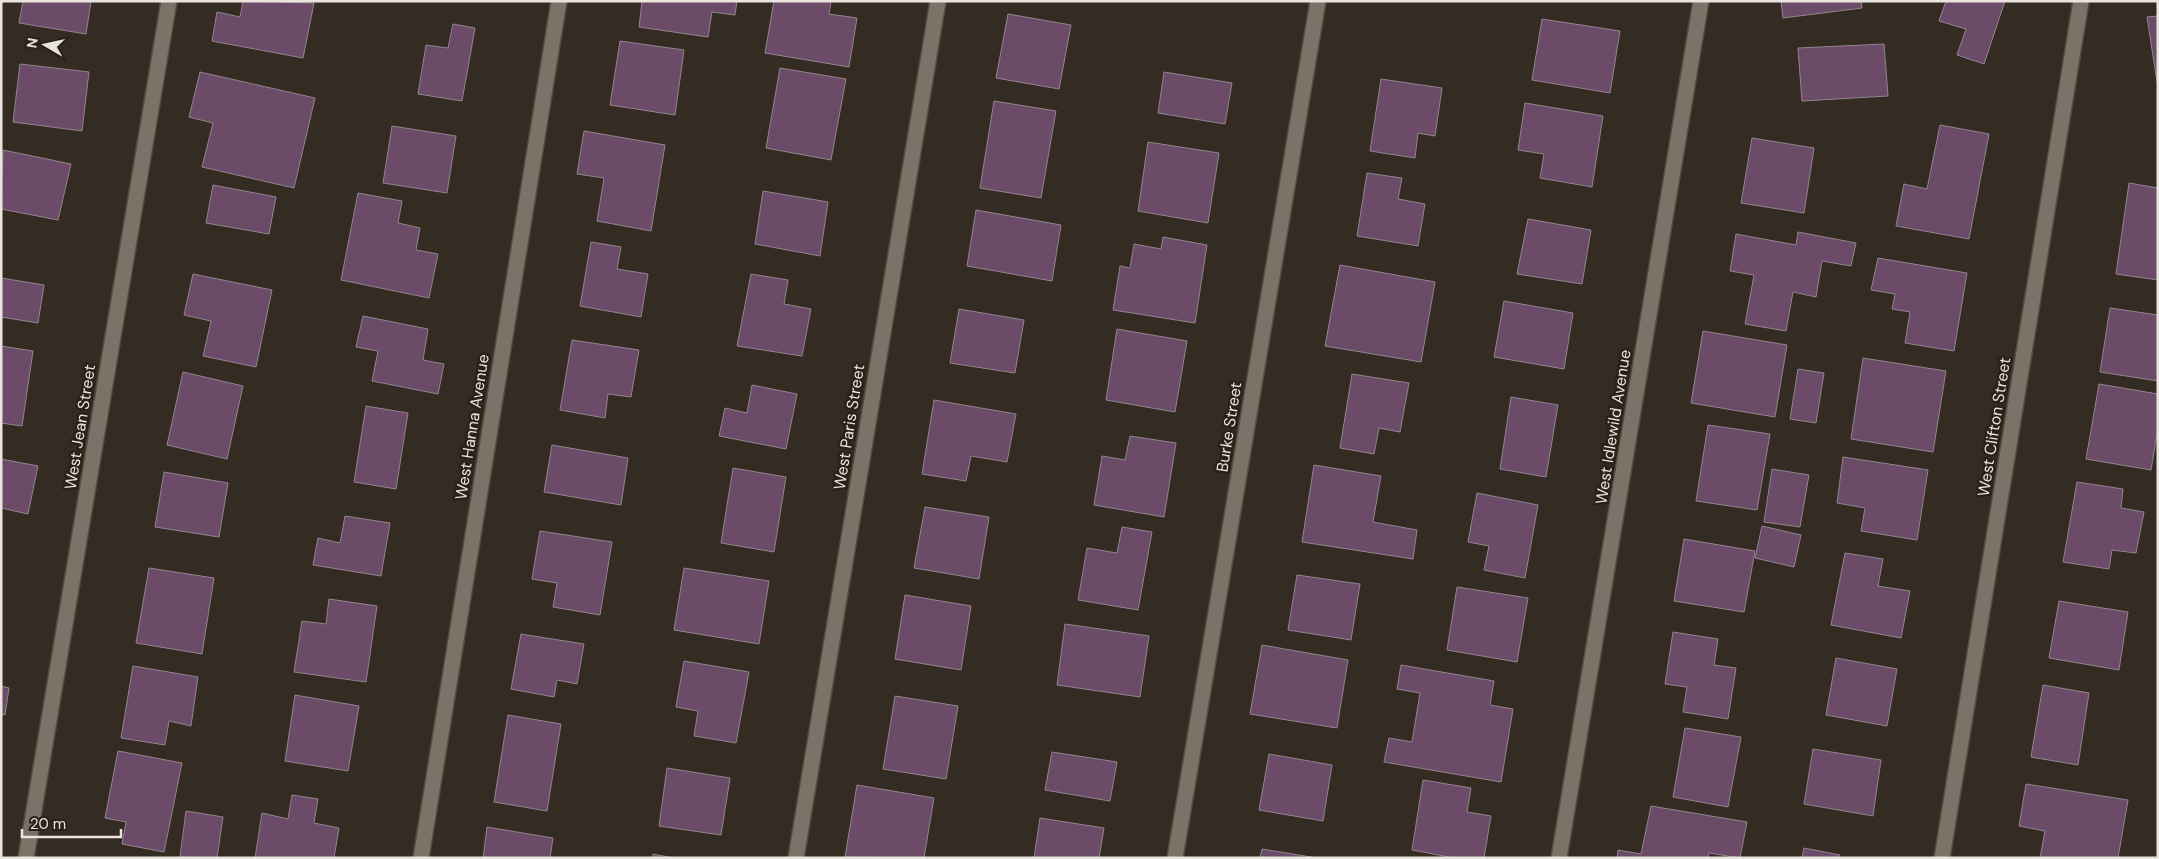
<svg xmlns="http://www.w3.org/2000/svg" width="2159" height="859" font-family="'DM Sans',sans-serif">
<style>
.building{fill:#6b4b67;stroke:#91858f}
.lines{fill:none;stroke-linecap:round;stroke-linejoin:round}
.minor-casing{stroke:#514a42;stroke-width:18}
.minor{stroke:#7c7267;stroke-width:15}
.labels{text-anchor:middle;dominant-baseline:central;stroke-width:5;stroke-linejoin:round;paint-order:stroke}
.street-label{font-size:16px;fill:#e9e4dd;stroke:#2a2219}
</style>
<rect width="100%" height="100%" fill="#342c22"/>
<path class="building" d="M23,1H91L86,34L19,23Z
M243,1L314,3L303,58L212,41L217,12L240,17Z
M638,1H737L735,15L712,12L708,37L639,27L642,2Z
M774,1H831L829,14L857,18L849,67L765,53Z
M1781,1H1861L1862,8L1783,18Z
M1946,1H2005L1984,64L1957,55L1966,29L1939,21Z
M1008,14L1071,25L1059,89L996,78Z
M2158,16V82H2157L2147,17Z
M1542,19L1620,31L1610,93L1532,80Z
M453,24L475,28L462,101L418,94L426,45L448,48Z
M620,41L684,50L675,115L610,105Z
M1884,44L1888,96L1802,101L1798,48Z
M20,64L89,72L82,131L13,122Z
M780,68L846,79L831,160L766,148Z
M200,72L315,98L294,188L202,167L213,123L189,117Z
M1164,72L1232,83L1225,124L1158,113Z
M1381,79L1442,88L1435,136L1418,133L1415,158L1370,151Z
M994,101L1056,111L1041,198L980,188Z
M1525,103L1603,116L1592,187L1540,178L1544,154L1518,150Z
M1940,125L1989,134L1969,239L1896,226L1904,184L1927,189Z
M392,126L456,136L447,193L383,183Z
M584,131L665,145L651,231L597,221L604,178L577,174Z
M1752,138L1814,148L1804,213L1741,203Z
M1148,142L1219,153L1208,223L1138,211Z
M3,150L71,164L58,220L1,209Z
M1367,173L1402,178L1398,199L1425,204L1418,246L1357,236Z
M2129,183L2158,188V280L2116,274Z
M213,185L276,197L269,234L206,223Z
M763,191L828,202L820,256L755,244Z
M358,193L402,201L398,223L420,228L416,250L438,254L429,298L341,280Z
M976,210L1061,225L1052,281L967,266Z
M1528,219L1591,230L1582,284L1517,274Z
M1798,232L1856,243L1851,266L1822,261L1816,297L1793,292L1786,331L1745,324L1754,275L1730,271L1736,234L1796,245Z
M1163,237L1207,245L1195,323L1113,310L1120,266L1130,268L1134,244L1161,249Z
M591,242L621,247L617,269L648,274L641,317L580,306Z
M1878,258L1967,273L1954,351L1905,343L1910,312L1892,309L1895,294L1871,290Z
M1340,265L1435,282L1421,362L1325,346Z
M193,274L272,290L256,367L203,356L211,321L184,315Z
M751,274L788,280L784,304L811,309L802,356L737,346Z
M1,278L44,285L38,323L1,317Z
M1504,301L1573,313L1564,369L1494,357Z
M2110,308L2158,315V381L2100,372Z
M959,309L1024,320L1015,373L950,363Z
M363,316L428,329L423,360L444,364L438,394L372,381L378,351L356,347Z
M1117,329L1187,341L1175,412L1106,400Z
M1703,331L1787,345L1775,417L1691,403Z
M572,340L639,350L631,397L608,394L605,418L560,410Z
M1,346L33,351L22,426L1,423Z
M1863,358L1946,371L1933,452L1851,439Z
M1798,369L1824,373L1816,423L1790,419Z
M183,372L243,386L227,459L167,445Z
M1352,374L1409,383L1400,432L1379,428L1374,454L1340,448Z
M2099,384L2158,394V428L2151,470L2086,459Z
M752,385L797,394L786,449L719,436L725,408L747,413Z
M1511,397L1558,405L1546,477L1500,469Z
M934,400L1016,414L1007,462L971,456L966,481L922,474Z
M366,406L408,413L396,489L354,482Z
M1708,425L1770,434L1757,510L1696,501Z
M1130,436L1176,443L1164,517L1094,505L1102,456L1125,460Z
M552,445L628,458L621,505L544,492Z
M1843,457L1928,470L1917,540L1861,531L1865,508L1837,503Z
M1,459L38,466L28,514L1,508Z
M1314,465L1381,476L1373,522L1417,530L1413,559L1302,542Z
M733,468L786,477L774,552L721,543Z
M1772,469L1809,475L1800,527L1764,522Z
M164,472L228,483L219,537L155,527Z
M2077,482L2123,489L2121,508L2144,512L2136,553L2112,550L2109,569L2063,562Z
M1477,493L1538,505L1525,578L1484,570L1489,546L1468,542Z
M925,507L989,517L979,579L914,568Z
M345,516L390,523L381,576L313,565L318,538L340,543Z
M1762,526L1801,535L1794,567L1755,558Z
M1122,527L1152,532L1138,610L1078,600L1087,548L1117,553Z
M540,531L612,542L600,615L553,607L557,583L532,579Z
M1684,539L1755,551L1744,612L1674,601Z
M1845,553L1883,559L1878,586L1910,591L1901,638L1831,625Z
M149,568L214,578L202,654L136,643Z
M684,568L769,581L759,644L674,630Z
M1297,575L1360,584L1351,640L1288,630Z
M1457,587L1528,598L1517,662L1447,650Z
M905,595L971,606L961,670L895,659Z
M329,599L377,606L366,682L294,672L302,621L326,624Z
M2059,601L2128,612L2119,670L2049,658Z
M1065,624L1149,636L1140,697L1057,685Z
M1673,632L1718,639L1714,665L1736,668L1728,719L1683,712L1687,687L1665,684Z
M521,634L584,644L577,684L557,680L554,697L511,689Z
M1262,645L1348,660L1337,728L1250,714Z
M1836,658L1897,669L1887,726L1826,715Z
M684,661L749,672L736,743L694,736L698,711L676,707Z
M1401,665L1494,681L1490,705L1513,709L1501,782L1384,762L1389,738L1412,742L1420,693L1397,689Z
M133,666L198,677L191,726L169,721L165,745L121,738Z
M2043,685L2089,693L2078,765L2031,757Z
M1,686L9,688L5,715L1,714Z
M295,695L359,706L348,771L285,761Z
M895,696L958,706L946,779L883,769Z
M508,715L561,724L547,811L494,802Z
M1685,728L1741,737L1728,807L1673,797Z
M1813,749L1881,760L1873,816L1804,804Z
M118,751L182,763L164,852L122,844L126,822L105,818Z
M1052,752L1117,762L1110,801L1045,790Z
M1269,754L1332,765L1323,821L1259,810Z
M667,768L730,778L721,835L659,826Z
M1423,780L1471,788L1467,812L1491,816L1484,858H1454L1412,850Z
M2026,784L2128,800L2118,858H2040L2045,831L2019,826Z
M857,785L934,798L924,858L845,857Z
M292,795L318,799L314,823L339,828L334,858H255L262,813L288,819Z
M1651,806L1747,822L1740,858L1709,853L1708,858H1617L1618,850L1641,854Z
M186,811L223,817L217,858L180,857Z
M1040,818L1104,828L1099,858H1034Z
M487,827L553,838L550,858H483Z
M1804,848L1840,855L1839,858H1802Z
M1262,849L1317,858H1260Z
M653,854L674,858H652Z"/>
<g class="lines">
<g class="minor-casing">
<path id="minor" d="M26,858L169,1
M421,858L559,1
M796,858L938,1
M1175,858L1318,1
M1559,858L1701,1
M1942,858L2081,1"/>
</g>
<use href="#minor" class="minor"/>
</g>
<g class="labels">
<g class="street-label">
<text transform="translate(80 427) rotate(-81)">West Jean Street</text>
<text transform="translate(472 427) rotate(-81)">West Hanna Avenue</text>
<text transform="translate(849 427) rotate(-81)">West Paris Street</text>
<text transform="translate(1229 427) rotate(-81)">Burke Street</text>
<text transform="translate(1613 427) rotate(-81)">West Idlewild Avenue</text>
<text transform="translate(1994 427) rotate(-81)">West Clifton Street</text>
</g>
</g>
<rect width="2159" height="859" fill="none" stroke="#e9e4dd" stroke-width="5"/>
<g transform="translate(45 45) rotate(279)" stroke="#2a2219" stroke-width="4" paint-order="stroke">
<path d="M0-4L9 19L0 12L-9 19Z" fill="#e9e4dd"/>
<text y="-8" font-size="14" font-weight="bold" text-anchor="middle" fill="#e9e4dd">N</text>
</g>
<path d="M22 829v8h99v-8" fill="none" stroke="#e9e4dd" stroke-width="2.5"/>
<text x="30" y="829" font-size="15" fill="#e9e4dd" stroke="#2a2219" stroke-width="4" paint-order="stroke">20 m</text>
</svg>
